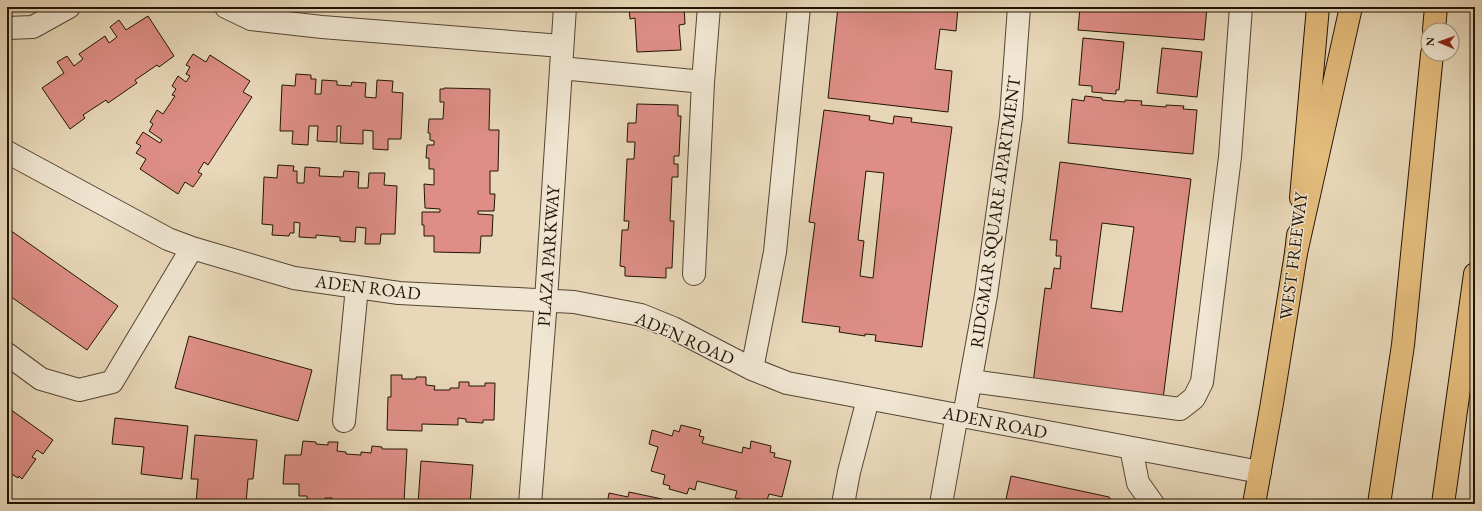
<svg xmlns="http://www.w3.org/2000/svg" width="1482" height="511" font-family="'EB Garamond',serif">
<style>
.building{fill:#de8e87;stroke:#211405;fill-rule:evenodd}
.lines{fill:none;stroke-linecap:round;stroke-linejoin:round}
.minor-casing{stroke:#534532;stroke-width:24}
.major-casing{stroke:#211405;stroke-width:24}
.highway-casing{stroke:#211405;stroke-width:24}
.minor{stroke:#f0e6d2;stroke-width:22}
.major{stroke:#e4bc7c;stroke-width:22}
.highway{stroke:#e4bc7c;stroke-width:22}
.labels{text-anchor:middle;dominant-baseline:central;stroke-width:3;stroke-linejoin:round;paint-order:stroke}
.street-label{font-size:18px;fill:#211405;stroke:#f0e6d2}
</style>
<rect width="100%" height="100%" fill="#e8d8b9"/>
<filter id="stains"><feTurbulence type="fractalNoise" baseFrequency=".005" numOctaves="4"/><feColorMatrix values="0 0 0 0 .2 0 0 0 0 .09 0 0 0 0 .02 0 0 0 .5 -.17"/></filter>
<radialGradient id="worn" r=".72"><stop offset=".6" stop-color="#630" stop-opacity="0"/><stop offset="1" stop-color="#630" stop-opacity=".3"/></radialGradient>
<path class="building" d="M629,7H684L685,24L679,25L681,50L637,52L635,18L630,19Z
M838,7H958L956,31L940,29L935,69L952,71L948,112L828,98Z
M1080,7H1207L1204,40L1078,30Z
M148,16L174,56L159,67L157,65L135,80L137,83L108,103L106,100L83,115L85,118L70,129L42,88L64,73L57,62L67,56L74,66L83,59L79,54L105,36L109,43L117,37L110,27L119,20L126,30Z
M1083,38L1124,42L1119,90H1116V94L1092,92V86L1079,85Z
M1162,48L1202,52L1197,97L1157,93Z
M193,54L206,62L210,55L250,81L243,92L252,97L208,165L204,162L198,172L202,174L193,187L185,182L178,194L140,169L146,159L136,153L141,146L136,143L143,132L160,143L162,140L149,131L153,124L150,122L157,110L163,114L175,96L172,95L176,89L172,86L178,76L186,82L190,76L186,74L190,67L186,65Z
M296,74L311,75V79H316L315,94H321L322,80L337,81V85L351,86L352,82L366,83L365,97L376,98L377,80L393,81L392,92L403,93L401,139H388V150L373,149V131L363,130V144L340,143L341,126H337V142L317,141L318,126H309L308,145L292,144L293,131H280L282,85L295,86Z
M444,88L490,89L489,130H499L498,171H490V194H495L494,211H478V214L493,215L492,236H481L480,253L434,252V236H424V225H422V212H440V209L425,208L424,184L434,185V169H429V158H426L427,145H434V141L430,140V133H428L429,119H443L444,102H440V89H444Z
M1085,96L1102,98V100L1125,102V100L1142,101L1141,105L1166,107V105L1184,106L1183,109L1197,110L1193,154L1068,143L1072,99L1084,101Z
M637,104L678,105V116H681L679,156H674V164H678V177H672L670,221H674L672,268H666V278L625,276V267L620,266L622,230H628L629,221H624L627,159H634L635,142H627L628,123H636Z
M824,110L870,116L869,120L893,124L894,116L912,118L911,122L952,127L922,347L875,341L876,335L865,334V336L839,332L840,327L802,322L815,223L809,222ZM866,171L884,173L873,278L860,276L864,241L858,240Z
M1060,162L1191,179L1163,399L1033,383L1045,288L1051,289L1054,268L1060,269L1061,256H1056L1057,240H1050ZM1102,223L1134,227L1122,312L1091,308Z
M278,165L294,166L293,171H297V183H304L305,167L320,168L319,176L343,177L344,171L359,172L358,188H368L369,173H385L384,185L397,186L395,234H381L380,244H365L366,228L356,227L355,242L340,241V237L316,235V238L299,237L300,223L294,222V233H290L289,236L272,235L273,225L262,224L264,177L277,178Z
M7,228L118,306L87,350L7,294Z
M189,336L312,370L298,421L175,388Z
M391,375H402V379H416V377H426V385L435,386L434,390H450V388H459V382H469V386H485V383H495L494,420H483V423L466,422V419L458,418V425L422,424V431L387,430L388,397H391Z
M7,407L53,440L43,454L37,450L32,457L36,459L22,479L19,476L18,478L7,471Z
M115,418L188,426L182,479L141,474L144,447L112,444Z
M681,425L701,430L699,436L704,437L702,443L742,453L743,447L750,449L751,441L771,446L770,452L775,453L774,457L791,461L782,497L769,494L766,503L761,502L760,504H745L740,503L741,499L735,498L737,491L697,481L695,490L689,488L687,494L669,489L670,486L663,484L665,475L651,471L658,447L649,444L652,430L672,436L674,430L679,432Z
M195,435L257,440L253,479H248L246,504H196L198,479H191Z
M303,441L316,442V444L328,445V442H338L337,451L346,452V454L361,455V452L371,453L372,446L382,447V449H407L404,502L392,501V504H376V501L369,500L368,504H332V498H325V501L307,499V496H299V484H283L285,455H301Z
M421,461L473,465L470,504H418Z
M1011,476L1109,497L1114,504H1005Z
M629,492L662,499L661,504H607L609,493L628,497Z
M7,500L28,501V504H7Z"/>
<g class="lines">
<g class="minor-casing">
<path id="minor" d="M226,7L251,19L322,27L562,46
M7,28L33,27L69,7
M561,68L703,82L694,274
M703,82L709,7
M7,152L168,239L192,248L294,278L399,293L574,302L641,315L673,328L752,369L787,383L1260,472
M7,354L41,379L79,390L112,382L192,248
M752,369L775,252L799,7
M971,381L1180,409L1194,398L1202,382L1230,157L1241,7
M964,416L986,295L1011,117L1019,7
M344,421L357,287
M1131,448L1138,483L1153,504
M530,504L546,300L565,7
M843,504L849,472L868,399
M941,504L957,414"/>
</g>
<g class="major-casing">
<path id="major" d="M1301,198L1318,7
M1254,504L1272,403L1296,253L1298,235"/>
</g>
<g class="highway-casing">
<path id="highway" d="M1434,30L1436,7
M1296,253L1351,7
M1379,504L1403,345L1432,54
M1443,504L1475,274"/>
</g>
<use href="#minor" class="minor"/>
<use href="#major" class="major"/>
<use href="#highway" class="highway"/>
</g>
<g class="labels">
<g class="street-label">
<text transform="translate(995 212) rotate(-82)">RIDGMAR SQUARE APARTMENT</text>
<text transform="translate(548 256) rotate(-86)">PLAZA PARKWAY</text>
<text transform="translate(1293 256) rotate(-83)">WEST FREEWAY</text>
<text transform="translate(368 287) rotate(7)">ADEN ROAD</text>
<text transform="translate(685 338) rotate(24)">ADEN ROAD</text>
<text transform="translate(995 422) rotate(11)">ADEN ROAD</text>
</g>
</g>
<rect width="1482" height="511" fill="none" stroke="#e8d8b9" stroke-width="24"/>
<rect x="8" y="8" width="1466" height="495" fill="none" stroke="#211405" stroke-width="2"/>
<rect x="12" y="12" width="1458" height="487" fill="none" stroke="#211405"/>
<g transform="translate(1440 42) rotate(272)"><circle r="19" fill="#f0e6d2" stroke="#9d9280"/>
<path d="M0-3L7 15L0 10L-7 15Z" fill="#8f2418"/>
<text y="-6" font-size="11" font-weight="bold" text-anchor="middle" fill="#211405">N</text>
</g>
<rect width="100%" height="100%" filter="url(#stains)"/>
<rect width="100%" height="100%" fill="url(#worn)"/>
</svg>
